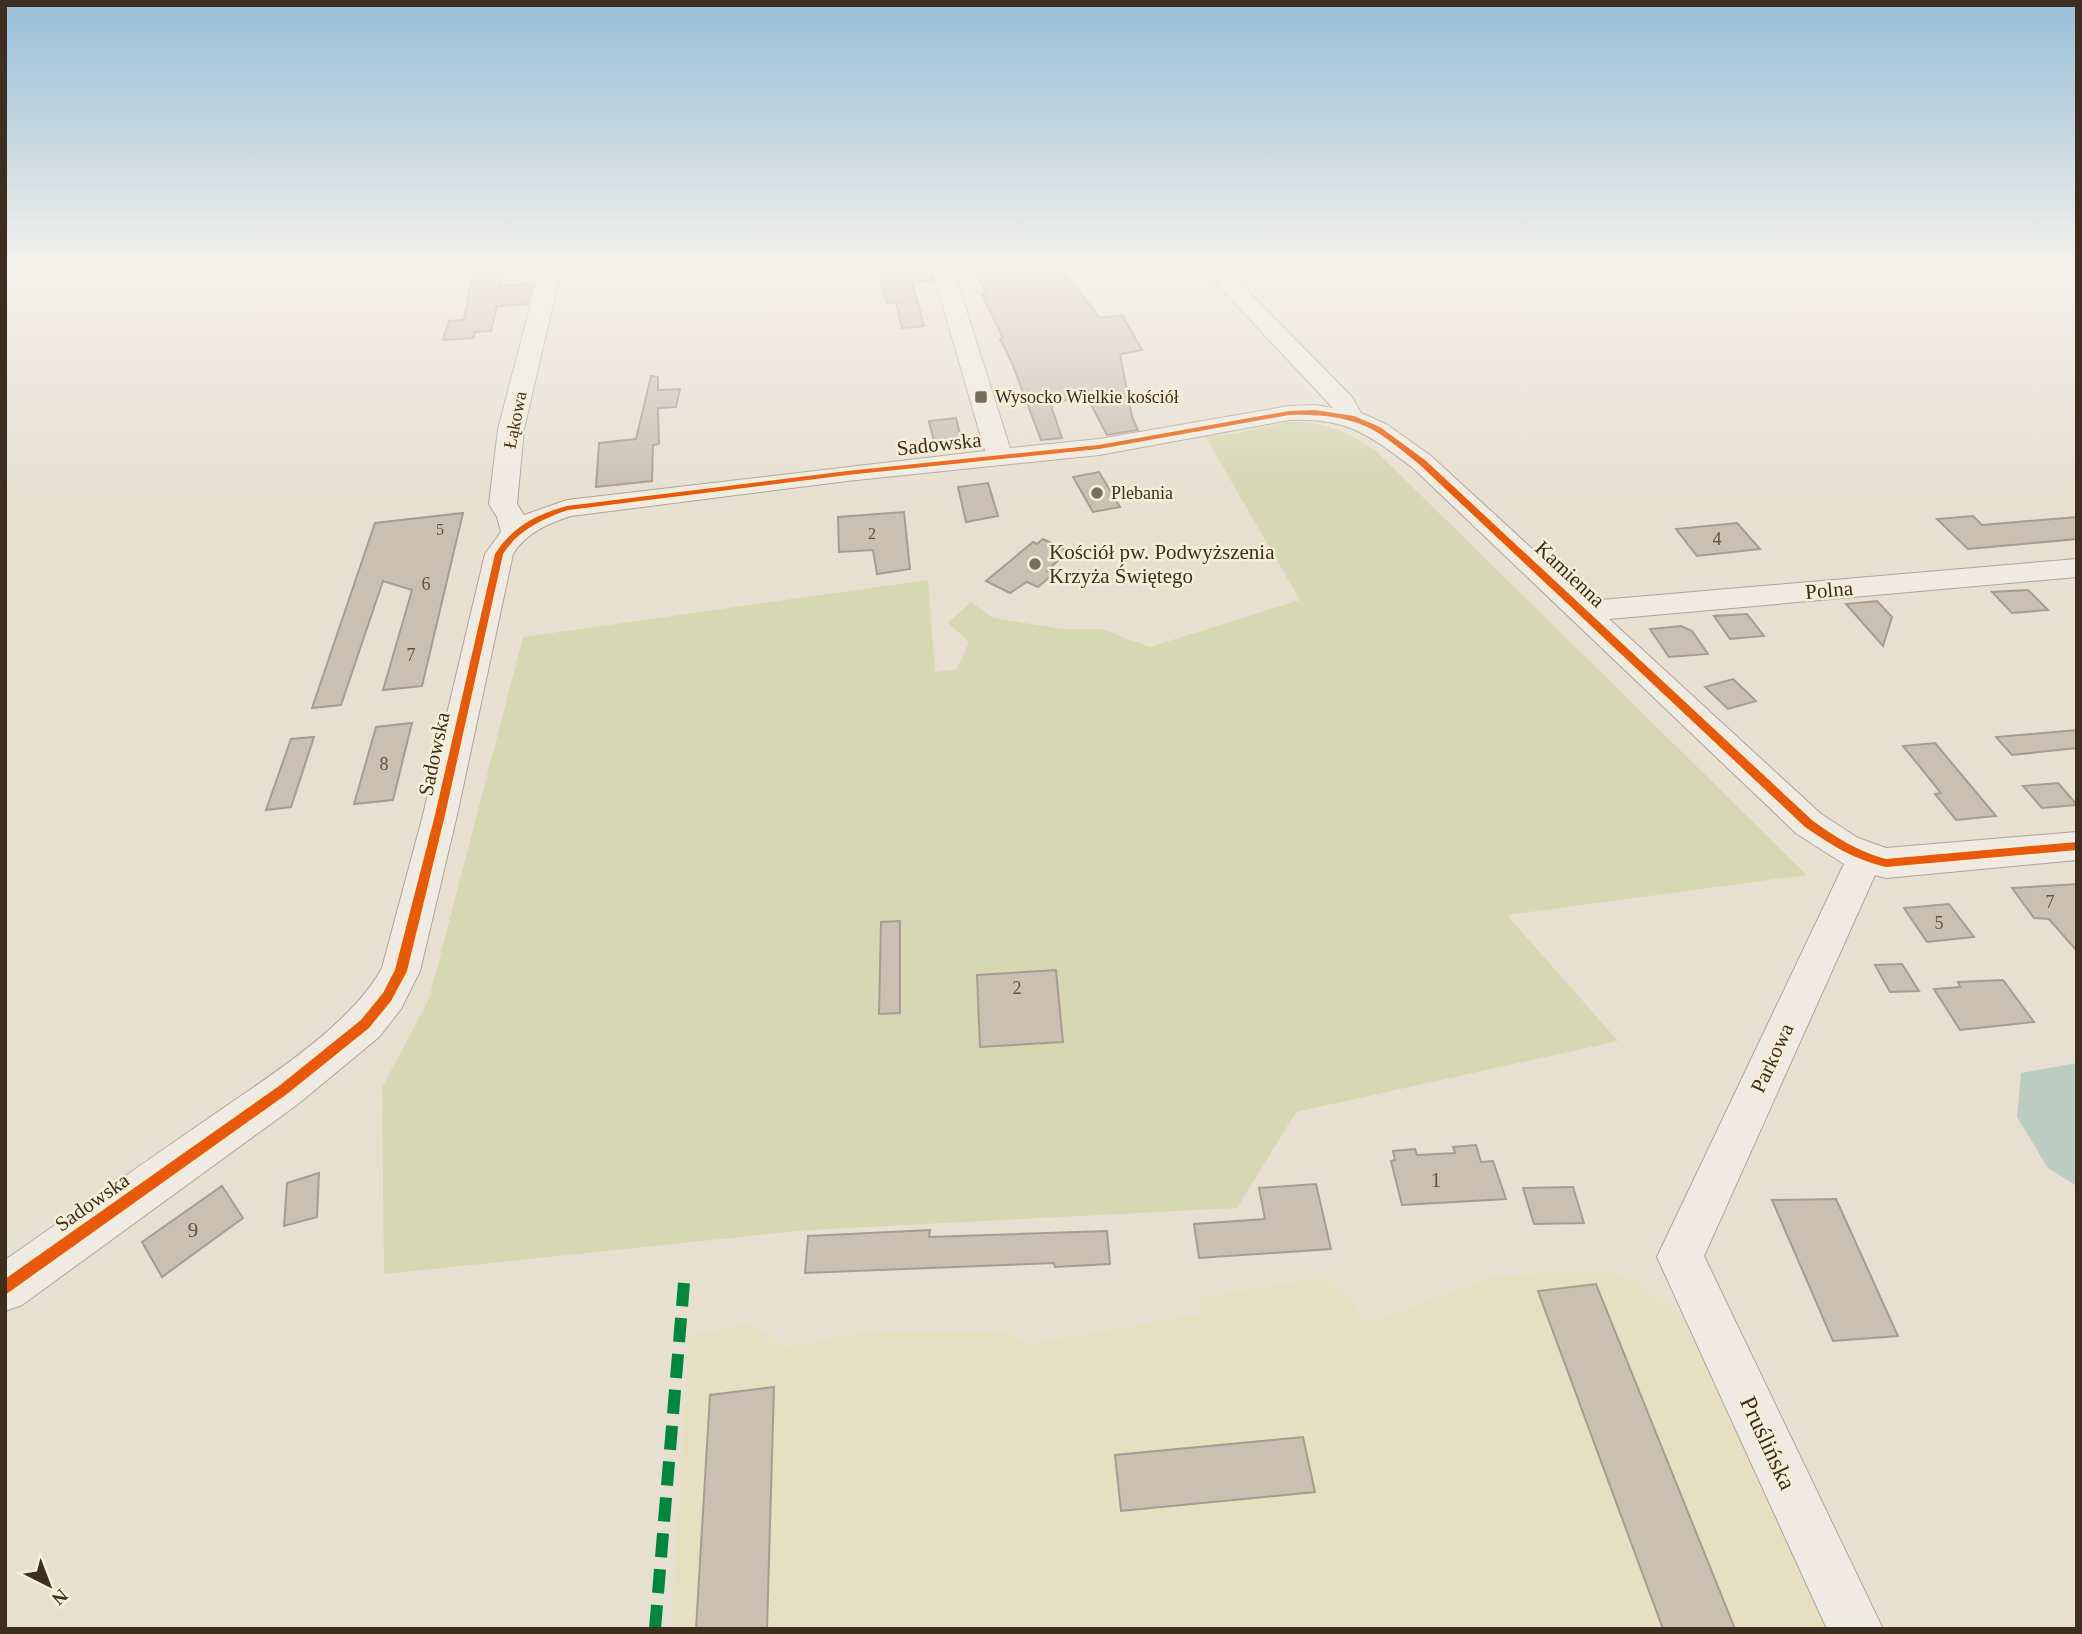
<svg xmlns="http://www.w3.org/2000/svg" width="2082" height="1634" font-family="'Times New Roman',serif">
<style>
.farmland{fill:#e6dfc2}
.green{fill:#d6d7b3}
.water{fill:#bcccc2}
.building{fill:#cbbfb2;stroke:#a89c90;stroke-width:2}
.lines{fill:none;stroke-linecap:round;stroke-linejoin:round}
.minor-casing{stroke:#ada599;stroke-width:2}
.minor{fill:#efebe3;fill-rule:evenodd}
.quiet{stroke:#00873e;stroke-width:12;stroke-dasharray:24 12;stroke-linecap:butt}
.cycleway-casing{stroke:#f7eed8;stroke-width:5}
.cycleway{fill:#e8590c;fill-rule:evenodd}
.poi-dot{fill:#786c5e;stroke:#f7eed8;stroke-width:2.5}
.labels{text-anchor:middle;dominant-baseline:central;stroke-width:5;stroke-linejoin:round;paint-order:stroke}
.far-number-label{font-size:16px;fill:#605244}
.far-poi-label{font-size:18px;fill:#3d2e20;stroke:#f7eed8;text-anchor:start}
.far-street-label{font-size:18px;fill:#3d2e20;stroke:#f7eed8}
.number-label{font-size:18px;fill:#605244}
.street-label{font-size:21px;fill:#3d2e20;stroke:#f7eed8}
.poi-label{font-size:21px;fill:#3d2e20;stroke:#f7eed8;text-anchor:start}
.near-number-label{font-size:21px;fill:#605244}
.near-street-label{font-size:24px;fill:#3d2e20;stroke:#f7eed8}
</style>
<rect width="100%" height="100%" fill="#e7e0d1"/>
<path class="farmland" d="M1608,1270L1642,1284L1676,1312L1707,1363L1826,1629H671L689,1336L752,1323L783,1348L857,1333L1005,1331L1026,1345L1201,1314L1197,1298L1324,1277L1349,1295L1367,1324L1493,1277Z"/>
<path class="green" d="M1286,422C1324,422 1345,429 1376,451L1807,875L1507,915L1618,1041L1296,1112L1237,1208L808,1230L384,1274L382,1088L429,999L523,637L928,580L935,672L957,669L969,642L948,623L971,602L993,618L1062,629H1101L1150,647L1300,600L1205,436L1238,433Z"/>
<path class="water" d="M2077,1063V1186L2048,1168L2017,1117L2021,1073Z"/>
<path class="building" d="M483,265H506L499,286L532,284L528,304L497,306L491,331L475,332L473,338L443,340L449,321L464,320L473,271L482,270Z
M877,265H929L933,280L912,282L924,326L902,328L896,302L887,303Z
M974,265H1029L1033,271L1059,266L1100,318L1122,315L1142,350L1120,354L1132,417L1138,430L1107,435L1087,397L1050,403L1062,438L1041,440L1012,363L1000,339L1003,338L982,294H986Z
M651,376L658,377V390L680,389L676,407L658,408L659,444L653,445L652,481L596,487L599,443L636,439Z
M956,418L963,446L936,449L929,421Z
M1099,472L1120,507L1093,512L1073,477Z
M988,483L998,516L966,522L958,487Z
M904,512L910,569L877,574L873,550L839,552L838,517Z
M463,513L422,686L383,690L412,590L383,581L341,705L312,708L375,523Z
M1973,516L1982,525L2077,517V539L1968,549L1937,519Z
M1737,523L1760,549L1697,556L1676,529Z
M1043,539L1068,551L1047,571L1053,574L1038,587L1027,582L1010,593L986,581L1033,542L1037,544Z
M2028,590L2048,610L2012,613L1992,592Z
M1877,601L1892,617L1883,646L1846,604Z
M1747,614L1764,636L1730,639L1714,616Z
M1681,626L1692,631L1708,654L1669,657L1650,629Z
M1733,679L1756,701L1728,709L1705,687Z
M412,723L393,800L354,804L376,727Z
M2077,730V748L2012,755L1996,737Z
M314,737L291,807L266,810L291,739Z
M1935,743L1996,816L1956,820L1935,794L1941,793L1903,746Z
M2058,783L2077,805L2042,808L2023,786Z
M2077,884V951L2049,919L2034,918L2012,888Z
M1949,904L1974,937L1927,942L1904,908Z
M900,921V1013L879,1014L881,922Z
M1902,964L1919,991L1890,992L1875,965Z
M1056,970L1063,1042L980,1047L977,975Z
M2003,980L2034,1022L1960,1030L1934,989L1960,987L1958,982Z
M1476,1145L1481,1162L1493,1161L1506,1199L1402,1205L1391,1161L1395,1160L1393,1151L1415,1149L1417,1155L1455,1153L1453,1147Z
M319,1173L317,1217L284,1226L287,1183Z
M1316,1184L1331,1249L1199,1258L1194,1224L1265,1219L1259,1188Z
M222,1186L243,1218L162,1277L142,1242Z
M1573,1187L1584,1223L1534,1224L1523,1188Z
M1836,1199L1869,1272L1898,1336L1833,1341L1772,1200Z
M930,1230L929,1237L1107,1231L1110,1264L1055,1267L1054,1263L805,1273L808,1236Z
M1596,1284L1735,1629H1663L1538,1291Z
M774,1387L767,1629H696L710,1395Z
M1303,1437L1315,1492L1121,1511L1115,1455Z"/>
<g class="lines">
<g class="minor-casing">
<path id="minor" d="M541,265H562L524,429L517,504L524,515L567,500L985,451L931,265H952L1010,448L1099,439L1289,406L1315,405L1333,408L1199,265H1222L1352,397L1361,413L1386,424L1431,456L1589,601L2077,559V577L1609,619L1821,814L1858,838L1886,848L2077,832V860L1886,878L1875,875L1704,1256L1883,1629H1827L1657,1257L1844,864L1797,834L1413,468C1367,434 1349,418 1289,420L1099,455L847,481L571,516C549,523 526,533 513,554L457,815L420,971L401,1009L379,1037L298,1104L22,1305L5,1311V1260C72,1213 139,1166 206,1120C262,1081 350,1027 382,968L423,815L485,554L501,532L497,517L489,504L498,429Z"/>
</g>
<use href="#minor" class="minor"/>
<path class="quiet" d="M655,1629L684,1283"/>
<g class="cycleway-casing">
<path id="cycleway" d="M1315,410L1354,416L1380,427L1425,460L1813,821C1836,837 1858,852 1886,859L2077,842V850L1886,867C1855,860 1831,845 1805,827L1419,464C1405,453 1390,440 1375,431C1349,416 1318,414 1289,415L1099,449L847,475L568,510C542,519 518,530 503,554L445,815L407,971L391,1001L369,1028L287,1094L5,1295V1279L279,1086L361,1020L383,993L395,970L435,815L495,554C512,527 537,514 567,506L847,471L1099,445L1289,411Z"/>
</g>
<use href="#cycleway" class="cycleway"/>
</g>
<linearGradient id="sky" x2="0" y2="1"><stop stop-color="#96bed9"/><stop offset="0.54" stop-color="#f4f1ea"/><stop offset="1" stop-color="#f4f1ea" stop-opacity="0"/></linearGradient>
<rect width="2082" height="493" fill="url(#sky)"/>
<g class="poi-dot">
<rect x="974" y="390" width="14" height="14" rx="3.5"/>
<circle cx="1097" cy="493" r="7"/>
<circle cx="1035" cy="564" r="7"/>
</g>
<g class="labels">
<g class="far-number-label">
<text x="440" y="529">5</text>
<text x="872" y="533">2</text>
</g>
<g class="far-poi-label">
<text x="995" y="397">Wysocko Wielkie kościół</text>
<text x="1111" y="493">Plebania</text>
</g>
<g class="far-street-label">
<text transform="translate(515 420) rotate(-79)">Łąkowa</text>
</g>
<g class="number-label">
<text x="1717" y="539">4</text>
<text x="426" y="584">6</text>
<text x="411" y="655">7</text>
<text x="384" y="764">8</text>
<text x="2050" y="902">7</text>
<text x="1939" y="923">5</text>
<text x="1017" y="988">2</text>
</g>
<g class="street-label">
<text transform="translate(939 444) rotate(-6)">Sadowska</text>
<text transform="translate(1570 574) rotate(43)">Kamienna</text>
<text transform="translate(1829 590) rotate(-5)">Polna</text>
<text transform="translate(434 754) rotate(-78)">Sadowska</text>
<text transform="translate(1772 1058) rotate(-65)">Parkowa</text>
<text transform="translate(92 1202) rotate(-35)">Sadowska</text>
</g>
<g class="poi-label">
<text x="1049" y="552">Kościół pw. Podwyższenia<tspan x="1049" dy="24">Krzyża Świętego</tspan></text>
</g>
<g class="near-number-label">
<text x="1436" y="1180">1</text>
<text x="193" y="1230">9</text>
</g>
<g class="near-street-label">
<text transform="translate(1768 1443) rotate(65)">Pruślińska</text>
</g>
</g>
<rect width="2082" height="1634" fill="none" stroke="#3d2e20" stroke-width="14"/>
<g transform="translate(49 1585) rotate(138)" stroke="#f7eed8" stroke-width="5" paint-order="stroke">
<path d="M0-5L12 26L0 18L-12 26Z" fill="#3d2e20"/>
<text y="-10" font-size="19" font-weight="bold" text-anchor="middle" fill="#3d2e20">N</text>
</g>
</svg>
